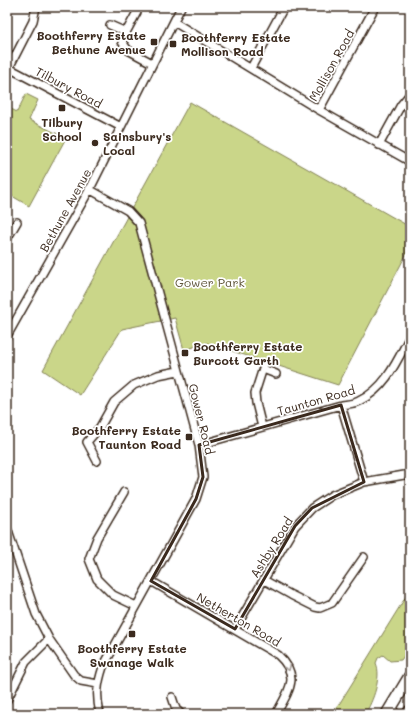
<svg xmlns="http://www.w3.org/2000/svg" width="417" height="721" font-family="Mali,sans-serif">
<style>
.green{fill:#cad689;stroke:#828054}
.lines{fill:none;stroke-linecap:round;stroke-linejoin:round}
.minor-casing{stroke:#3b2a1e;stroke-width:10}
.primary-casing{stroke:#3b2a1e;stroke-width:14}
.minor{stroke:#fff;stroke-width:7}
.primary{stroke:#fff;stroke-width:11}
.oneway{stroke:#a79f9a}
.marked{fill:none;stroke:#3b2a1e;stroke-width:3;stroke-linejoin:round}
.poi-dot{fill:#3b2a1e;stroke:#fff;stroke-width:1.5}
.labels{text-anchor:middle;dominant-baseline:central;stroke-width:3.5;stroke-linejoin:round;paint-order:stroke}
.poi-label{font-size:12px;font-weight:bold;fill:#3b2a1e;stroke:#fff;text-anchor:start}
.street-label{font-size:12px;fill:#3b2a1e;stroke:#fff}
.park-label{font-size:12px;fill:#5f5539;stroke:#fff}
</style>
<rect width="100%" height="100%" fill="#fff"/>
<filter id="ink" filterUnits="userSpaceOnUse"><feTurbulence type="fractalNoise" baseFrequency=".025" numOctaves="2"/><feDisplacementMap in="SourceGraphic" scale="8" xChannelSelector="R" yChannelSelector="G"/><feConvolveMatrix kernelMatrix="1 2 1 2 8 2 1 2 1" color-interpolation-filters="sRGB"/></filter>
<g filter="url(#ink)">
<path class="green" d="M26,94L38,100L29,120L66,138L29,206L7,193V107L17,112Z
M190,102L410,227V247L338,385L207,343L184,350L175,318L122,329L80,395L43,370Z
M410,590V643L407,652L401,660L390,661L383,655L378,658L376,663C382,677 373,701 365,714H333Z"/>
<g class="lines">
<g class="minor-casing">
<path id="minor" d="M137,12L124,36L122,42L128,50L152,63
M174,22L319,110L375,7
M110,25L126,32
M7,67L121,127
M9,68L33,21L36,7
M251,68L284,7
M319,110L407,160H410
M379,145L401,105L410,94
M89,189L128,211L139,223L199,445L203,477L196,499L103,667C97,685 96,696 100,714
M7,239L17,222
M7,336L91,187L181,7
M263,369L276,374
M341,405L364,482
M262,427L256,403L255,393L264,365
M199,445L341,405C347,404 354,404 359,401C386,388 397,361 410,336
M97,461L87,442L100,427L114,402L134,385L158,375L178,371
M124,492L97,538L89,559L97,579L113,595L136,606
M7,528L36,614L49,639L74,675L81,681L98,684
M264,580L291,595L315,607L320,608L332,603L364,557
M151,581L278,655C301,676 289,691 276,714
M235,629L295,526L312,508L332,495L364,482L410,474
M172,697L176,709L181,714
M7,700L26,662L49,639"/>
</g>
<g class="primary-casing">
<path id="primary" d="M387,714L410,676
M408,714L410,711"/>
</g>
<use href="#minor" class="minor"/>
<use href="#primary" class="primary"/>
</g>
<defs><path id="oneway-chevron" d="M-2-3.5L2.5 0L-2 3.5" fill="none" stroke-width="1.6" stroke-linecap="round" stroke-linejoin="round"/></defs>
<use class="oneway" href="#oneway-chevron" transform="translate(288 668) rotate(67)"/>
</g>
<path class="marked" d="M341,405L364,482L312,508L295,526L235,629L151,581L196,499L203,477L199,445Z"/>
<g class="poi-dot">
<rect x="150" y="38" width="8" height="8" rx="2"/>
<rect x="169" y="40" width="8" height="8" rx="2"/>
<rect x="58" y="104" width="8" height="8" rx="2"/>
<circle cx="95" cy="143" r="4"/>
<rect x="181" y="349" width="8" height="8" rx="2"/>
<rect x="185" y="433" width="8" height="8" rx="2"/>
<rect x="128" y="630" width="8" height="8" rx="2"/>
</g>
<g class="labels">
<g class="poi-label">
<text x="146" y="35" text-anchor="end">Boothferry Estate<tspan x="146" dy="14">Bethune Avenue</tspan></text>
<text x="181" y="37">Boothferry Estate<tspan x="181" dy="14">Mollison Road</tspan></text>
<text x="62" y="122" text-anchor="middle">Tilbury<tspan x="62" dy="14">School</tspan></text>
<text x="103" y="136">Sainsbury's<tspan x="103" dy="14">Local</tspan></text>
<text x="193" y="346">Boothferry Estate<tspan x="193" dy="14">Burcott Garth</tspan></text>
<text x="181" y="430" text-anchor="end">Boothferry Estate<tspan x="181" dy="14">Taunton Road</tspan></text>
<text x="132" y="648" text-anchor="middle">Boothferry Estate<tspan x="132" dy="14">Swanage Walk</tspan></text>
</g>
<g class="street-label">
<text transform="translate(331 65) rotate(-61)">Mollison Road</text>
<text transform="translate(69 87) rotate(28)">Tilbury Road</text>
<text transform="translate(65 210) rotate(-61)">Bethune Avenue</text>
<text transform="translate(316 400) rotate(-16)">Taunton Road</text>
<text transform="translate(202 419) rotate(76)">Gower Road</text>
<text transform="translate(271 547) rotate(-58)">Ashby Road</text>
<text transform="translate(239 619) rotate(30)">Netherton Road</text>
</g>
<g class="park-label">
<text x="210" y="282">Gower Park</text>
</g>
</g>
<rect width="417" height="721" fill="none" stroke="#fff" stroke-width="24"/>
<rect x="12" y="12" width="393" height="697" fill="none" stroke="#3b2a1e" stroke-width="1.5" filter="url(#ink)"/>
</svg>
